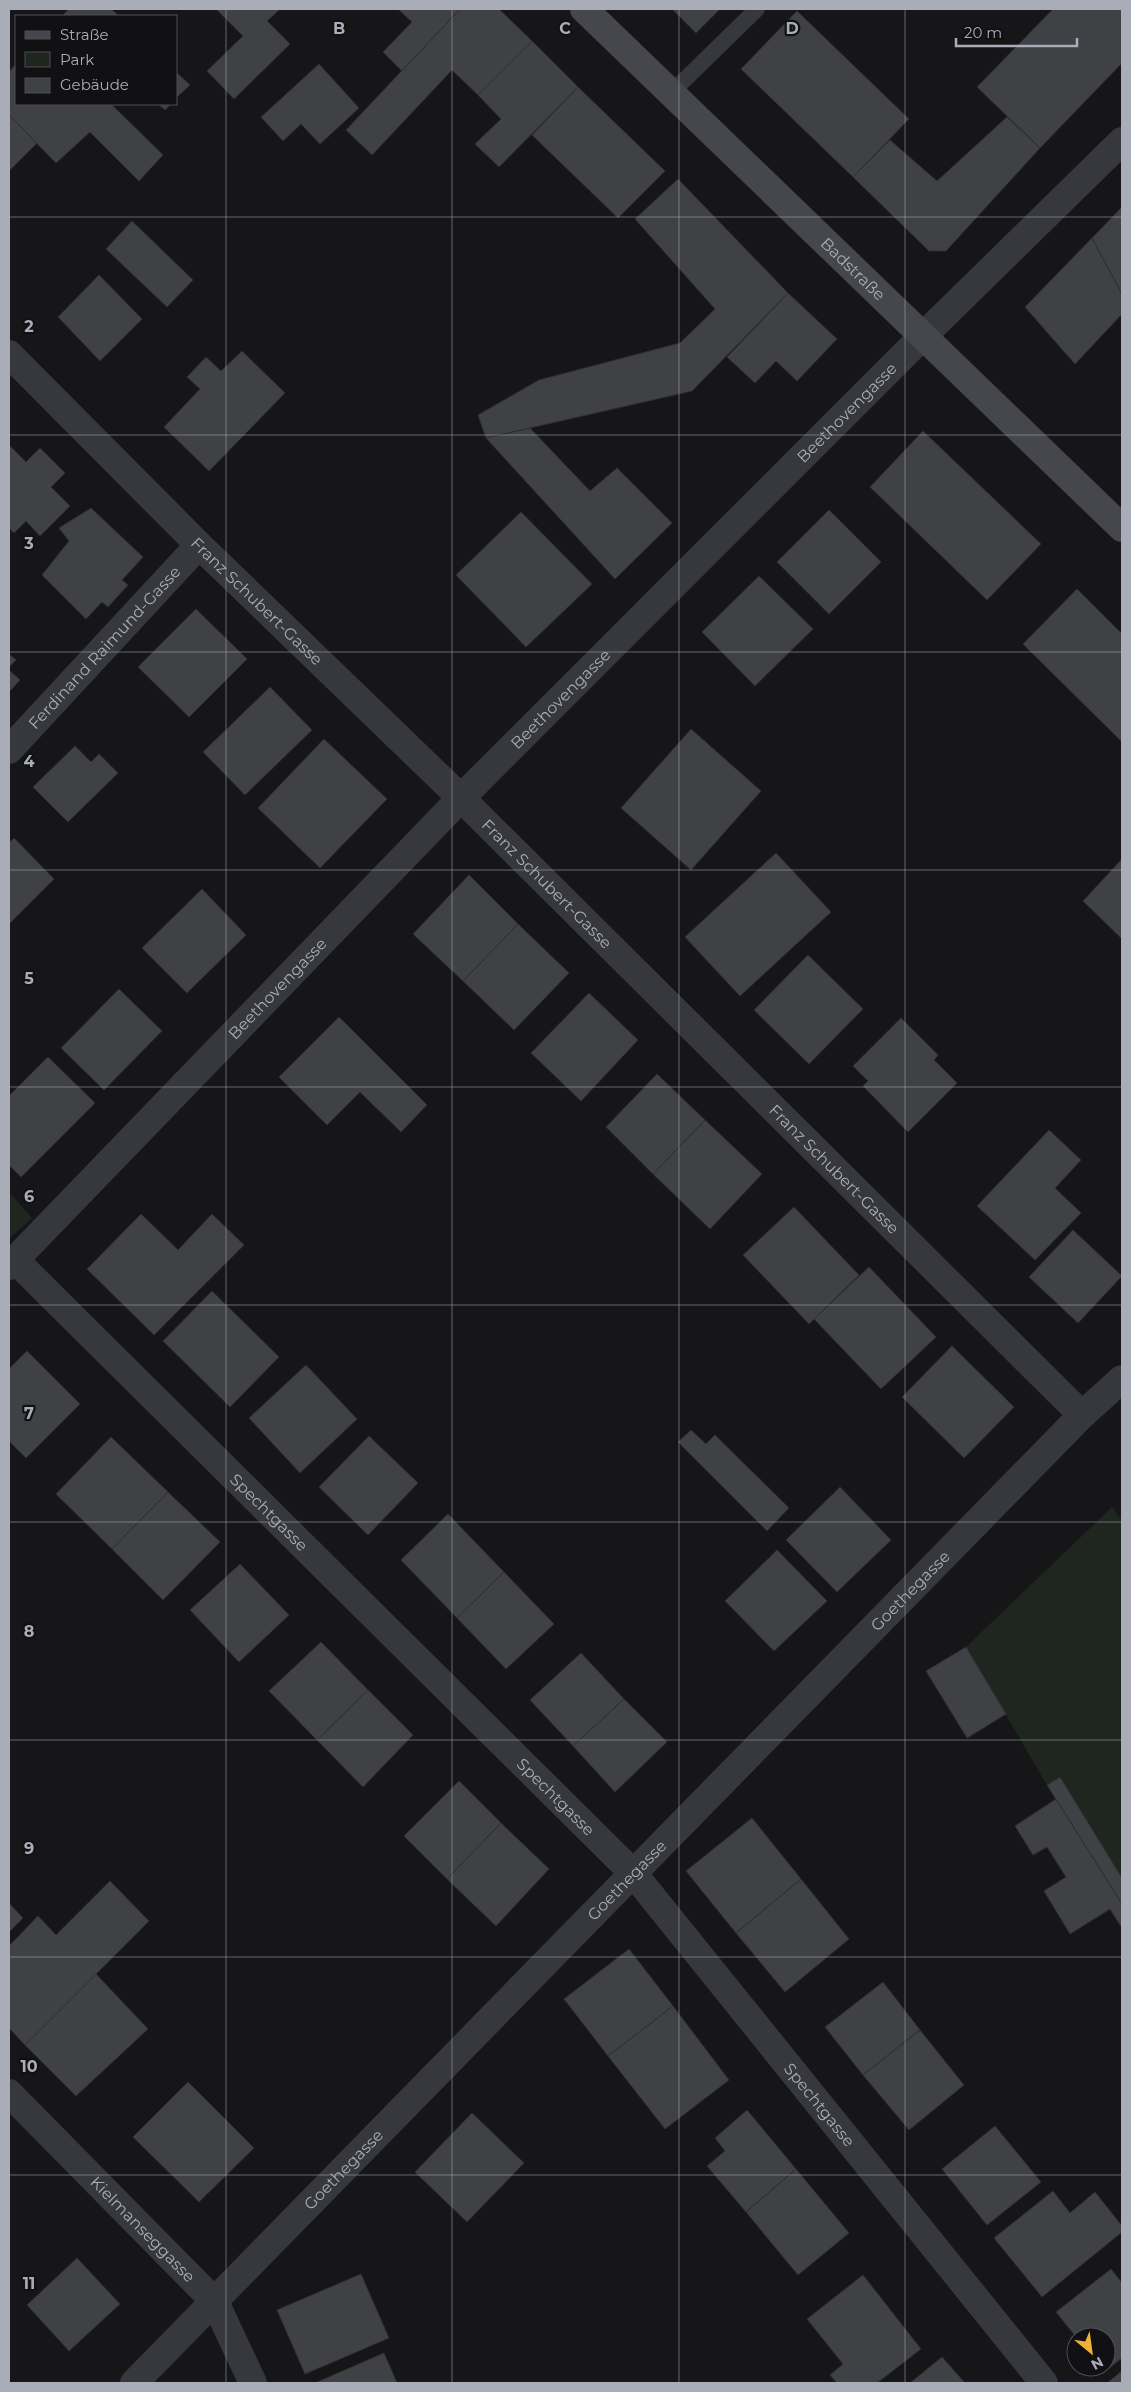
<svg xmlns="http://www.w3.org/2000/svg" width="1131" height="2392" font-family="Montserrat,sans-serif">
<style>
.green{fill:#1e261f}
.building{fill:#404145;stroke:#303034}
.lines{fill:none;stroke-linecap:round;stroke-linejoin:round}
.lane{stroke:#37383d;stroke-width:16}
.street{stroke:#37383d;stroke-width:28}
.secondary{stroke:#45474d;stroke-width:28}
.grid{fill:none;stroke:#a8adb8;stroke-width:1;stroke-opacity:0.55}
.labels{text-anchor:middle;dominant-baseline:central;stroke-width:4.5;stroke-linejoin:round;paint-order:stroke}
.street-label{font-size:16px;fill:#a8adb8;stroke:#111113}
.grid-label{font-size:16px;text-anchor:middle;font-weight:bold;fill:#a8adb8;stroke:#111113;stroke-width:4.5;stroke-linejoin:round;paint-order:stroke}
</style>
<rect width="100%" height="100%" fill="#161618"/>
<path class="green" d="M9,1192L32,1218L9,1239Z
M1112,1507L1122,1520V1904L1047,1785L966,1647Z"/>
<path class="building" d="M69,9H111L119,16H62Z
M216,9H280L267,21L290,44L234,99L207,71L243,36Z
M398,9H460L402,71L383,52L412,22Z
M460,9H499L532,41L478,95L452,70L372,155L346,130Z
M672,9H720L696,33Z
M1053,9H1122V63L1040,148L977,87Z
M797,11L909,119L853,177L741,69Z
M532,41L578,87L499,167L475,144L501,119L478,95Z
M16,64V104H111L163,155L139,181L90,132L56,163L9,115V72Z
M319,64L359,108L320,144L301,124L283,141L261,117Z
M176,72L190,85L176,98Z
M578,87L665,171L618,218L532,135Z
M158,104H171L165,110Z
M9,115L37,143L9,171Z
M1007,117L1040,148L946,251H929L853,177L890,140L937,181Z
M678,179L788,293L692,391L486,438L478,415L539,380L680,343L715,309L635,219Z
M1122,207V294L1092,238Z
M132,221L193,280L167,307L106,249Z
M1092,238L1122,294V314L1075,364L1025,307Z
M99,275L142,319L100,361L58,317Z
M788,293L837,339L797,381L776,361L755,383L727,357Z
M242,351L285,393L209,471L164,427L200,389L187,377L206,357L221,371Z
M530,428L590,491L617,468L672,523L615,579L486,438Z
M923,431L1041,544L987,600L870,487Z
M9,445L26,462L40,448L65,473L51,487L70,506L40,536L26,521L14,533L9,528Z
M91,508L143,557L122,580L128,585L108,607L102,602L86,619L42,575L69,541L59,528Z
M829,510L881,562L829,614L777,562Z
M521,512L592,584L526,647L456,575Z
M759,576L813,629L755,686L702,632Z
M1077,589L1122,634V742L1023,644Z
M196,609L247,659L189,717L138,667Z
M9,654L16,660L9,667Z
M9,670L20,680L9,692Z
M270,687L312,730L245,795L203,752Z
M691,729L761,791L691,870L621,808Z
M324,739L387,799L320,868L258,808Z
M75,746L91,762L99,754L118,773L68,822L33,787Z
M14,838L54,879L9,924V843Z
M776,853L831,912L740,996L685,937Z
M1122,859V939L1083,901Z
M469,875L518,924L463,981L413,934Z
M202,889L246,935L187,993L142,948Z
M518,924L569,973L514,1030L463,981Z
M808,955L863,1009L809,1064L754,1010Z
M119,989L162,1031L104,1090L61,1048Z
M589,993L638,1040L581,1101L531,1053Z
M339,1017L427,1105L401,1132L360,1092L327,1125L279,1077Z
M901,1018L938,1055L934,1060L957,1083L908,1132L863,1086L868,1081L853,1066Z
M48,1057L95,1103L21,1177L9,1165V1096Z
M657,1074L705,1120L653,1174L606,1127Z
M705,1120L762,1174L710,1229L653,1174Z
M1049,1130L1081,1160L1055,1188L1081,1213L1035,1260L977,1206Z
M794,1207L859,1275L809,1324L743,1255Z
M141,1214L178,1250L212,1214L244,1245L154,1335L87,1269Z
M1073,1230L1122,1276L1078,1323L1029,1277Z
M869,1267L936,1337L881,1389L814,1319Z
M212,1291L279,1357L230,1407L163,1341Z
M952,1346L1014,1407L964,1458L902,1397Z
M27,1351L80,1404L26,1458L9,1441V1369Z
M306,1365L357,1419L300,1473L249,1418Z
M691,1430L706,1444L715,1435L789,1508L767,1531L678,1442Z
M369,1436L418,1483L368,1535L319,1487Z
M111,1437L168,1492L112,1549L56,1494Z
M840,1487L891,1540L837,1592L786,1540Z
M168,1492L220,1542L163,1600L112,1549Z
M448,1514L504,1572L457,1618L401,1560Z
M777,1550L827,1601L774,1651L725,1601Z
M240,1564L289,1615L239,1662L190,1610Z
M504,1572L554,1624L506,1669L457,1618Z
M321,1642L368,1690L317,1740L269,1691Z
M966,1647L1006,1714L967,1738L926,1671Z
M581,1653L624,1699L573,1746L530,1700Z
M368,1690L413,1735L363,1787L317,1740Z
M624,1699L667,1742L615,1792L573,1746Z
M1060,1777L1122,1878V1904L1047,1785Z
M459,1781L501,1823L447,1879L404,1836Z
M1056,1799L1122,1904V1928L1110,1909L1070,1934L1044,1891L1066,1877L1047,1847L1033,1855L1015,1826Z
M752,1818L801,1879L736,1933L686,1871Z
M501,1823L549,1869L496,1926L447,1879Z
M801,1879L849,1939L785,1992L736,1933Z
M110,1881L149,1921L25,2045L9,2028V1946L38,1916L56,1935Z
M9,1903L23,1918L9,1932Z
M629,1949L673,2006L608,2056L564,1999Z
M96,1974L148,2029L76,2096L25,2045Z
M883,1982L920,2030L863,2075L825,2027Z
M673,2006L729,2080L665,2129L608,2056Z
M920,2030L964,2085L909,2130L863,2075Z
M188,2082L254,2148L199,2202L133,2137Z
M747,2110L796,2169L746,2212L707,2166L725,2151L715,2138Z
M472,2113L524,2163L467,2222L415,2172Z
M995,2126L1041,2182L987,2225L942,2169Z
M796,2169L849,2233L798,2275L746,2212Z
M1053,2191L1070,2213L1095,2192L1122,2226V2232L1042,2297L994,2238Z
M77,2258L120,2304L69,2351L27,2305Z
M1111,2269L1122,2283V2358L1104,2372L1100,2367H1106V2337H1076L1056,2312Z
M361,2274L389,2338L305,2374L277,2310Z
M863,2275L921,2349L877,2383H837L830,2375L843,2364L807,2319Z
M384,2353L397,2383H315Z
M942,2357L965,2383H910Z
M1122,2371V2383H1107Z"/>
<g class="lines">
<path class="lane" d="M671,93L757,9"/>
<g class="street">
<path id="s1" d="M9,354L199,545L461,798L1082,1415"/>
<path id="s2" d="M9,750L199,545"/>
<path id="s3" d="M15,1260L633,1873L1044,2383"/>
<path id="s4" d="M9,1266L461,798L922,337L1122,141"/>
<path id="s5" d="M9,2093L215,2302L253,2383"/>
<path id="s6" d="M134,2383L1082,1415L1122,1379"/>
</g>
<path class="secondary" id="s7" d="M584,9L1122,528"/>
</g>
<path class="grid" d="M226,9V2383M452,9V2383M679,9V2383M905,9V2383M9,217H1122M9,435H1122M9,652H1122M9,870H1122M9,1087H1122M9,1305H1122M9,1522H1122M9,1740H1122M9,1957H1122M9,2175H1122"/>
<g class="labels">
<g class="street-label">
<text stroke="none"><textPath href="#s7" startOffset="374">Badstraße</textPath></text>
<text stroke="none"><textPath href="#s4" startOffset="1196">Beethovengasse</textPath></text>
<text stroke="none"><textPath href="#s1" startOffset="350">Franz Schubert-Gasse</textPath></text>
<text stroke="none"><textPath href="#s2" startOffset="140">Ferdinand Raimund-Gasse</textPath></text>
<text stroke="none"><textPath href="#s4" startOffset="791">Beethovengasse</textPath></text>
<text stroke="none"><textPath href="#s1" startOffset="755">Franz Schubert-Gasse</textPath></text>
<text stroke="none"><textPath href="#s4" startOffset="386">Beethovengasse</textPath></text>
<text stroke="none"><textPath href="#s1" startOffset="1160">Franz Schubert-Gasse</textPath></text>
<text stroke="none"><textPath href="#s3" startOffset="358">Spechtgasse</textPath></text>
<text stroke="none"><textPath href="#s6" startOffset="1109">Goethegasse</textPath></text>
<text stroke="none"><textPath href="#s3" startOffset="762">Spechtgasse</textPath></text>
<text stroke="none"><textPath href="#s6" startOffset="704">Goethegasse</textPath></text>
<text stroke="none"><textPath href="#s3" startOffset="1168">Spechtgasse</textPath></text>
<text stroke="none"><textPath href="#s6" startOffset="299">Goethegasse</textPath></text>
<text stroke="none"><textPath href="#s5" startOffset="191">Kielmanseggasse</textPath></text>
</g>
</g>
<g class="grid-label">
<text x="339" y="34">B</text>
<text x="565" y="34">C</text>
<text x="792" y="34">D</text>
<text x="29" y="332">2</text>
<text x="29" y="549">3</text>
<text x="29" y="767">4</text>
<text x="29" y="984">5</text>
<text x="29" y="1202">6</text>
<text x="29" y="1419">7</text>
<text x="29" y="1637">8</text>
<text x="29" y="1854">9</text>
<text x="29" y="2072">10</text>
<text x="29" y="2289">11</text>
</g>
<rect width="1131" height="2392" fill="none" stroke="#a8adb8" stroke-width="20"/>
<rect x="15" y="15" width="162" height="90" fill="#111113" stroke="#4d4f55"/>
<rect x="25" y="31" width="25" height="8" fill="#45474d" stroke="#4d4f55"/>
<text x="60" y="40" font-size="15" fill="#a8adb8">Straße</text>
<rect x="25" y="52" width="25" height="15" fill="#1e261f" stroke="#4d4f55"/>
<text x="60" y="65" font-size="15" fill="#a8adb8">Park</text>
<rect x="25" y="78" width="25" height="15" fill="#404145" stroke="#4d4f55"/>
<text x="60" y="90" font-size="15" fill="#a8adb8">Gebäude</text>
<g transform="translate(1091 2352) rotate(151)"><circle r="24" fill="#111113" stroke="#4d4f55"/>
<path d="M0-4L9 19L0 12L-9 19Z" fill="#f2b134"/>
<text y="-8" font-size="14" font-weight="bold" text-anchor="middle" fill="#a8adb8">N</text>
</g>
<path d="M956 38v8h121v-8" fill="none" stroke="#a8adb8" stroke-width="2.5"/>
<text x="964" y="38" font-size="15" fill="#a8adb8" stroke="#111113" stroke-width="4" paint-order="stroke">20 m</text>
</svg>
